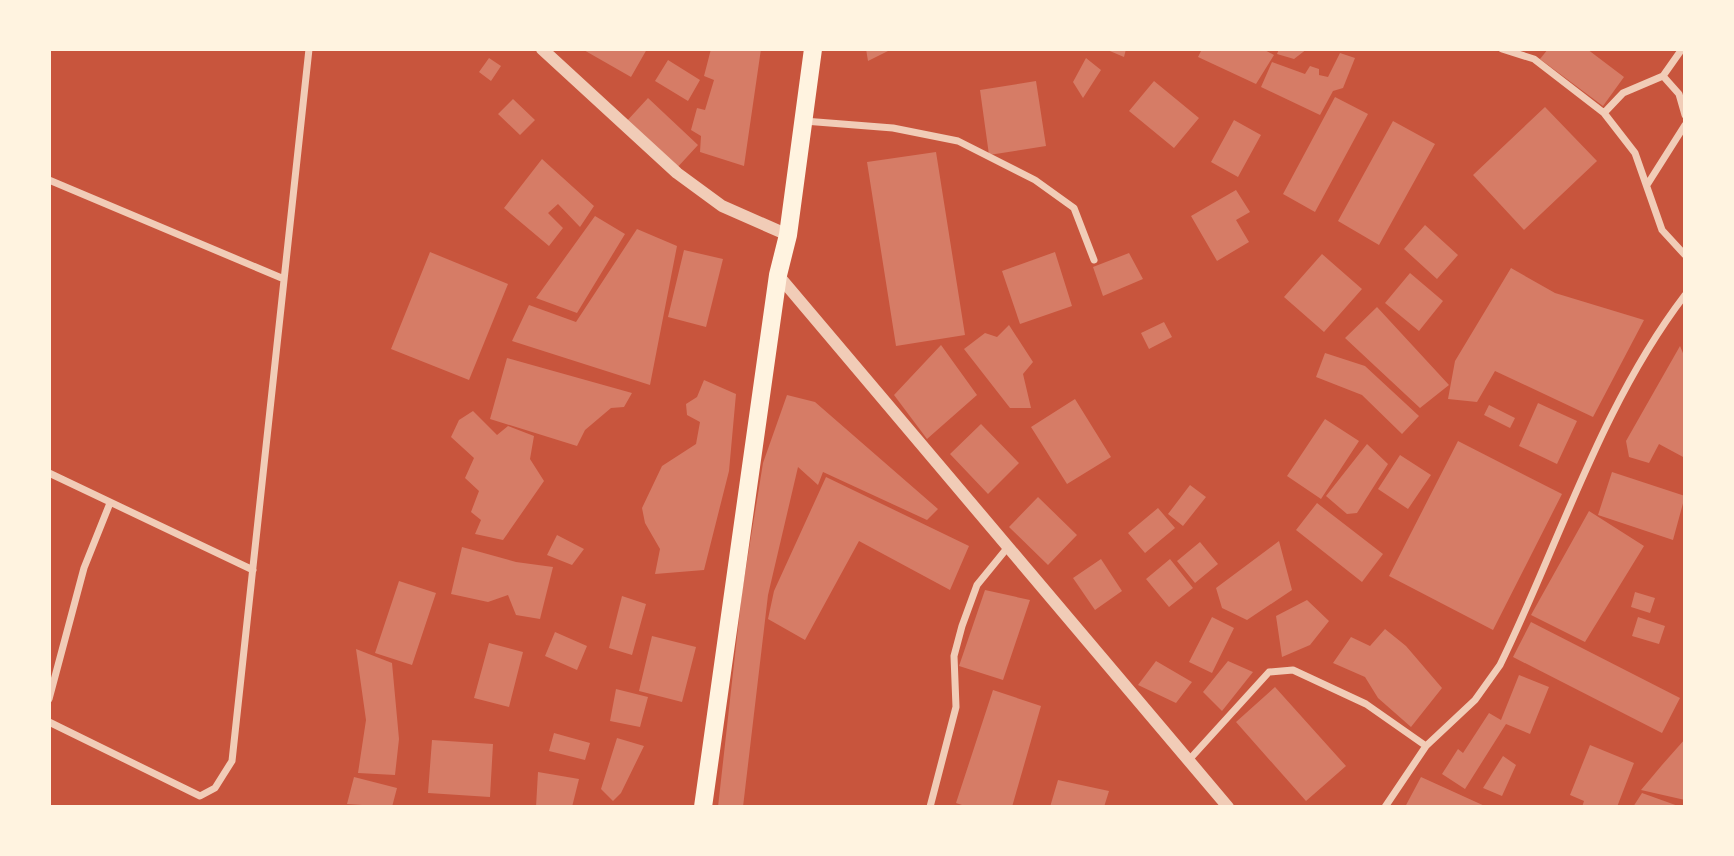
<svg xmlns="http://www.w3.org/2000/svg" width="1734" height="856" font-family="'Golos Text',sans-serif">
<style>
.building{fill:#d67c66}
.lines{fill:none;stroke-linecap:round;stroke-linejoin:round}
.minor{stroke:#f1ccb7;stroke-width:7}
.tertiary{stroke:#f1ccb7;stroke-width:12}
.primary{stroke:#fff3e0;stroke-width:18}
</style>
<rect width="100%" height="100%" fill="#c8553d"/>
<path class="building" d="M582,49H647L631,77Z
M711,49H761L744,166L700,152L701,136L691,130L697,108L705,110L714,80L704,76Z
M866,49H892L868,61Z
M1105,49H1126L1124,57Z
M1197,49H1263L1274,55L1256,84L1198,57L1201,51Z
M1279,49H1307L1294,59L1277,54Z
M1548,49H1587L1624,77L1603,106L1540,59Z
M1340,53L1355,58L1343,88L1333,91L1320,115L1261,87L1272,62L1305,74L1310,66L1319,69V75L1328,77Z
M489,58L501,66L491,81L479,72Z
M1086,58L1101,70L1083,98L1073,82Z
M668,60L700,80L688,101L655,81Z
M1036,81L1046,146L989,155L980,90Z
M1154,81L1199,118L1174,148L1129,111Z
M1335,97L1368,114L1315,212L1283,194Z
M648,98L698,145L675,170L625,123Z
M513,99L535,120L520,135L498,114Z
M1545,107L1597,161L1524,230L1473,175Z
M1234,120L1261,135L1238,177L1211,162Z
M1393,121L1435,144L1379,245L1338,221Z
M936,152L965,335L896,346L867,162Z
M542,159L594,206L580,227L558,204L548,213L563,228L549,246L504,208Z
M1236,190L1250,212L1236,220L1249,242L1217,261L1191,216Z
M595,216L625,234L577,313L536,298Z
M1425,225L1458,255L1437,279L1404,249Z
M637,229L677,246L650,385L512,341L529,305L576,322Z
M684,250L723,259L706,327L668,317Z
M430,252L508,284L469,380L391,349Z
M1055,252L1072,306L1020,324L1002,271Z
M1129,253L1143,279L1103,296L1093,267Z
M1322,254L1362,289L1324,332L1284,297Z
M1511,268L1555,293L1644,320L1593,417L1495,371L1477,402L1448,399L1455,361Z
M1410,273L1443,301L1419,331L1385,303Z
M1377,307L1449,385L1420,408L1345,338Z
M1164,322L1172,337L1149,349L1141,333Z
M1009,325L1033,362L1023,374L1031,408H1010L964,349L985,333L997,337Z
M941,345L977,395L927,439L894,395Z
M1680,346L1685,358V458L1659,444L1649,463L1629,457L1626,441Z
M1325,353L1365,366L1419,416L1402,434L1362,395L1316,377Z
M507,358L632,393L624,407L611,408L585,430L577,446L490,419Z
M704,380L736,394L729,471L704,570L655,574L660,549L645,523L642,508L662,466L696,444L700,422L687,415L686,404L697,397Z
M787,395L815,402L938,509L927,520L823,472L818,485L798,467L768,595L743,807H718L742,592L763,463Z
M1075,399L1111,457L1067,484L1031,427Z
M1538,403L1577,421L1557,464L1519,446Z
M1489,405L1515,418L1510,428L1484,415Z
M473,411L497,435L508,426L534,436L530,459L544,481L503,540L475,534L481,520L471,512L479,491L465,478L474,458L451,437L459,420Z
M1325,419L1359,441L1321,499L1287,476Z
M981,424L1019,463L988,494L950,454Z
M1458,441L1562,494L1493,630L1389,576Z
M1367,444L1388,464L1357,513L1347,514L1326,496Z
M1400,455L1431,475L1408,509L1378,489Z
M1612,472L1685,496L1673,540L1598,515Z
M826,477L969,546L950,590L859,541L805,640L768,619L774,591Z
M1190,485L1206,497L1183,526L1168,514Z
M1038,497L1077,535L1048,565L1009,527Z
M1317,503L1383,554L1362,582L1296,530Z
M1158,508L1175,528L1145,553L1128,533Z
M1589,511L1644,546L1585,642L1531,615Z
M557,535L584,549L572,565L547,555Z
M1279,541L1292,590L1247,620L1222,608L1216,588Z
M1200,542L1218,564L1195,583L1177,561Z
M462,547L516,562L553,567L540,619L516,615L508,595L488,602L451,594Z
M1101,559L1122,591L1095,610L1073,578Z
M1170,559L1193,588L1169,607L1146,579Z
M399,581L436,593L412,665L375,653Z
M985,590L1030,600L1003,680L959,666Z
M1635,592L1655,598L1650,613L1631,607Z
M622,596L646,604L632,655L609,648Z
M1307,600L1329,621L1310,645L1282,657L1276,616Z
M1212,617L1234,628L1212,673L1189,662Z
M1638,617L1665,626L1659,644L1632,636Z
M1531,622L1680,698L1662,733L1513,657Z
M1385,629L1406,646L1442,688L1411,727L1378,698L1365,677L1333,663L1351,637L1370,646Z
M555,632L587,646L577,670L545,656Z
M652,636L696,647L682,702L639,691Z
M489,643L523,652L509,707L474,698Z
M356,649L392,663L399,739L395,775L358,773L366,720Z
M1156,661L1192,682L1176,703L1138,685Z
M1228,661L1253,672L1222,711L1203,692Z
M1519,675L1549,687L1530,734L1506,724L1465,789L1442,774L1458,749L1463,753L1489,713L1501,720Z
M1275,687L1346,766L1306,801L1236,722Z
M616,689L648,697L640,727L610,721Z
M993,690L1041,706L1012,807H968L956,803Z
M554,733L590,743L585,760L549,751Z
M617,738L644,746L621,793L613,801L601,789Z
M1685,739V800L1641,790L1662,765Z
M432,740L493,744L490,797L428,793Z
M1590,745L1634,763L1617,807H1582L1584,801L1570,795Z
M1503,756L1516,765L1502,796L1483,788Z
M538,772L579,779L572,807H536Z
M354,777L397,788L392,807L347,804Z
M1421,777L1487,807H1405Z
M1058,780L1109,791L1104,807H1050Z
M1642,793L1681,807H1633Z"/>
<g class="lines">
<path class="minor" d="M1502,49L1534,59L1604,113L1635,153L1662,230L1685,255
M1663,76L1679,94L1685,115
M1604,113L1623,93L1663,76L1682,49
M804,121L893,128L958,141L1035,180L1074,208L1094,260
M49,180L284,279
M1647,185L1685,125
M49,473L253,570
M49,699L84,568L110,503
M49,722L200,796L215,788L232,761L309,49
M1188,761L1269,672L1293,670L1366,704L1426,746
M930,807L956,707L954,656L962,626L977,585L1008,547
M1385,807L1426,746L1475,700L1500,665C1560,542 1601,405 1685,295"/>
<path class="tertiary" d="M542,49L677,173L722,206L788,235
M778,275L1228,807"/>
<path class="primary" d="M703,807L778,275L788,235L813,49"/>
</g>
<rect width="1734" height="856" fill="none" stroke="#fff3e0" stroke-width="102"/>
</svg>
